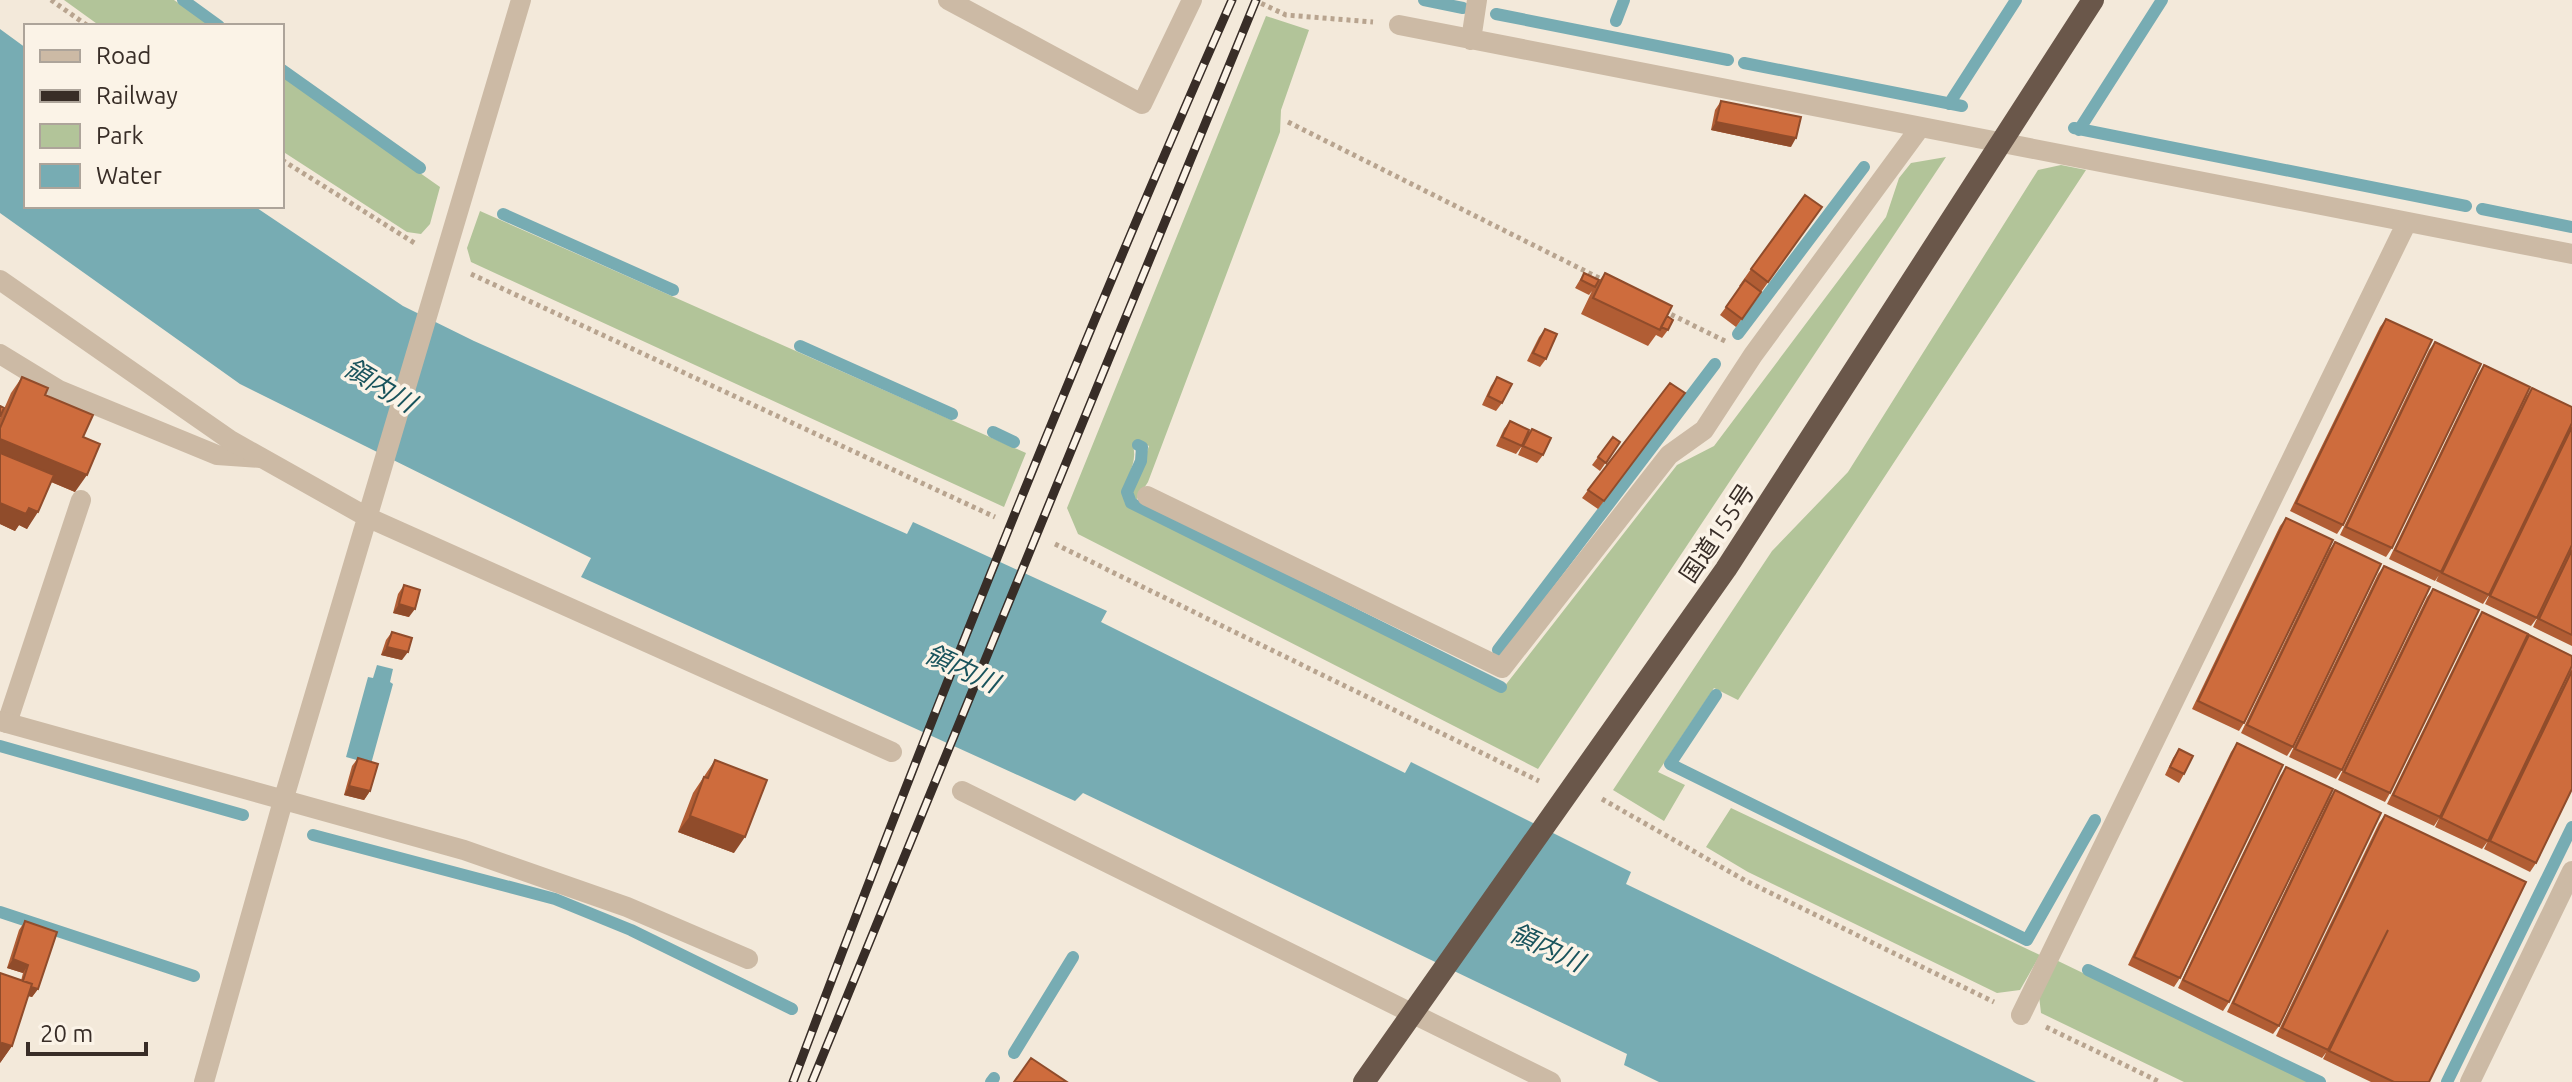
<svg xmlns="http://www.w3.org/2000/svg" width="2572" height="1082" font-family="Ubuntu,'Noto Sans JP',sans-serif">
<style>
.green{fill:#b2c499}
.water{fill:#77acb3}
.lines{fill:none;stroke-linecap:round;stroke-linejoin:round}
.stream{stroke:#77acb3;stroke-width:12}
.path{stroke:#b8a48f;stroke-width:5;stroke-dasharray:4 4;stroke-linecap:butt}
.service{stroke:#ccbaa5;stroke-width:20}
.minor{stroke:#ccbaa5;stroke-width:20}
.trunk{stroke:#6a574a;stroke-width:22}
.rail-casing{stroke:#382d27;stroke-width:9}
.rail{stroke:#fbf3e7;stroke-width:6;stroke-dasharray:18;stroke-linecap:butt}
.wall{fill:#b15d34}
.shaded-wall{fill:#904c2b}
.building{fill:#ce6c3d;stroke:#904c2b;stroke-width:2}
.labels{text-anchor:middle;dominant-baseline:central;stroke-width:7;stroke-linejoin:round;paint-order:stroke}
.street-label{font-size:24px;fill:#382d27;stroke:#fbf3e7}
.water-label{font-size:26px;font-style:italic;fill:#19535c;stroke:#fbf3e7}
</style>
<rect width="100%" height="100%" fill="#f3e9da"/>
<path class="green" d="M64,0H174L211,26H100Z
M1266,16L1309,30L1281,110L1280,132L1148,482L1135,502L1132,494L1149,446L1139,441L1133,446C1139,466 1120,482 1125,503L1500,692L1677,465L1714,446L1886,217L1899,178L1911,163L1946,157L1538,769L1078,534L1067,508Z
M282,76L440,187L430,224L421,234L407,232L282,151Z
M2061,165L2086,170L1738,700L1714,688L1658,772L1685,785L1664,821L1613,790L1772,551L1848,472L2038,170Z
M480,211L1026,453L1004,507L471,262L467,248Z
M1731,808L2040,955L2020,990L1997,993L1748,872L1706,847Z
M2056,960L2309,1082H2184L2041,1013L2039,996Z"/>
<path class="water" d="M0,29L26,48V206H254L403,306L474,341L907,534L913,522L1107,611L1101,622L1405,773L1411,762L1631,872L1626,884L2036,1082H1659L1624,1065L1627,1054L1083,793L1075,801L581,577L591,558L240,384L0,213Z
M377,665L393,669L390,682L393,684L371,764L346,757L368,677L373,678Z"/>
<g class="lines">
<path class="stream" d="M183,0L219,26
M1424,0L1463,8
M1496,14L1728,60
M1616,21L1624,0
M1744,63L1962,106
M282,70L420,168
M1949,104L2016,0
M2074,128L2466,206
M2079,130L2162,0
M2482,209L2572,227
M503,214L673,290
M1738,334L1864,167
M800,346L952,414
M993,432L1014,442
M1138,445L1142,447L1141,461L1127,492L1131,503L1501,687
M1498,650L1715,364
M1716,695L1670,764L2027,940L2095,820
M0,746L243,815
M313,835L555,899L631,930L792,1009
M0,912L194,976
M2088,970L2320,1082
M1014,1053L1073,957
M991,1082L994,1078
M2447,1082L2572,827"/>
<path class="path" d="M51,0L88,26
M1254,0L1286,15L1373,22
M1288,122L1605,281
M282,160L416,244
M471,274L995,517
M1664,311L1727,342
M1055,544L1539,781
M1602,799L1746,881L1994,1002
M2046,1027L2160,1082"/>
<path class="service" d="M0,354L59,390L217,455L261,458
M7,723L81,500"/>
<path class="minor" d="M948,0L1142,104L1192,0
M1399,25L2572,254
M1471,40L1477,0
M0,280L230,440L367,517L892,752
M1147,496L1502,668L1669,455L1704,430L1753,355L1919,129
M0,721L464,850L627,907L748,959
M962,791L1551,1082
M2021,1015L2407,222
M204,1082L283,801L521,0
M2470,1082L2572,871"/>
<path class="trunk" d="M1364,1082L1726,569L2093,0"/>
<g class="rail-casing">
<path id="rail" d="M793,1082C930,718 1075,356 1232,0
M812,1082L1256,0"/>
</g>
<use href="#rail" class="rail"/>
</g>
<path class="wall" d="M1721,101L1791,147L1711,130L1715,110Z
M1822,207L1736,327L1720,315L1741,287L1739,286L1751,269Z
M1584,273L1596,285L1605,273L1667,316L1668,330L1662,338L1656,335L1648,346L1581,314L1592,291L1589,295L1575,288Z
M2386,319L2343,525L2337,534L2290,511L2380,327Z
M1545,329L1546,359L1540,367L1527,361L1539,337Z
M2435,342L2392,548L2386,557L2340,535L2429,350Z
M2484,365L2441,572L2435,581L2389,559L2478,374Z
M22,377L45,395L83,437L75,492L51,482L27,529L19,525L15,531L0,524V418L11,393Z
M1497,377L1502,403L1496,411L1482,405L1491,386Z
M1670,383L1685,393L1598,509L1582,498Z
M2532,388L2489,595L2483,604L2436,581L2526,397Z
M1510,421L1526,438L1532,429L1543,455L1537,463L1518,455L1522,446L1516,454L1496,446L1504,429Z
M2572,423V545L2537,618L2531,626L2485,604Z
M1613,437L1620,442L1600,471L1592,465Z
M2286,518L2244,723L2239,731L2192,709L2280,526Z
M2335,542L2293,747L2287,756L2241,733L2329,550Z
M2572,546V646L2533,627Z
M2384,566L2342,770L2336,779L2289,757L2378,574Z
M404,585L409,617L393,613L398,594Z
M2433,589L2390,793L2385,802L2338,780L2427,597Z
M2482,612L2440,817L2434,826L2387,804L2476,621Z
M392,632L402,660L381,655L386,640Z
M2529,635L2488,841L2482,849L2435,827L2523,644Z
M2572,668V789L2536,863L2530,872L2484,849Z
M2237,743L2180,978L2174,987L2128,965L2231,752Z
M2179,749L2184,774L2179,783L2165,775L2173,758Z
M358,758L370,791L364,800L344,795L352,766Z
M715,760L734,853L678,832L693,793Z
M2286,767L2229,1002L2223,1011L2178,988L2280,776Z
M2335,790L2279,1026L2273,1034L2227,1012L2329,799Z
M2385,815L2429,1082H2371L2323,1059L2339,1027L2328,1050L2322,1058L2276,1036L2379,823Z
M25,921L38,989L32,997L28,996L12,1046L0,1063L23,973L7,968L19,930Z"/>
<path class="shaded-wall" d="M1716,122L1796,138L1791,147L1711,130Z
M0,439L87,475L75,492L0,460Z
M0,503L29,508L38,512L27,529L19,525L15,531L0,524Z
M399,604L415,609L409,617L393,613Z
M387,647L408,652L402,660L381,655Z
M349,786L370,791L364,800L344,795Z
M690,816L745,837L734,853L678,832Z
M13,959L28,965L23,973L7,968Z
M22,984L38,989L32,997L16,992Z
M2,1043L12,1046L0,1063V1045Z"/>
<path class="building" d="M1721,101L1801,117L1796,138L1716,122Z
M1805,195L1822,207L1768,282L1751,269Z
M1584,273L1599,280L1595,287L1581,280Z
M1605,273L1672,306L1660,330L1593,298Z
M1745,280L1761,292L1742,319L1726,307Z
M1667,316L1673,320L1668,330L1661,327Z
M2386,319L2432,340L2343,525L2296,503Z
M1545,329L1557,334L1546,359L1533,353Z
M2435,342L2481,364L2392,548L2346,527Z
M2484,365L2530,387L2441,572L2395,550Z
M22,377L48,388L45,395L93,415L83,437L100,444L87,475L0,439V428Z
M1497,377L1512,384L1502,403L1488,396Z
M1670,383L1685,393L1604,501L1588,490Z
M2532,388L2572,407V423L2489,595L2442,573Z
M0,406L4,408L0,417Z
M1510,421L1529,430L1522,446L1502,437Z
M2572,427V545L2537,618L2490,596Z
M1532,429L1551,438L1543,455L1523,446Z
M1613,437L1620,442L1606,463L1598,457Z
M0,453L54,475L38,512L29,508L26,514L0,503Z
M2286,518L2333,540L2244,723L2198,701Z
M2335,542L2381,564L2293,747L2247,725Z
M2572,550V635L2539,619Z
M2384,566L2430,587L2342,770L2295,749Z
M404,585L420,590L415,609L399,604Z
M2433,589L2479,610L2390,793L2344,772Z
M2482,612L2528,634L2440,817L2393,795Z
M392,632L412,638L408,652L387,647Z
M2529,635L2572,656V666L2488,841L2441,818Z
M2572,671V789L2536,863L2490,841Z
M2237,743L2283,765L2180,978L2134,957Z
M2179,749L2193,756L2184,774L2170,767Z
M358,758L378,764L370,791L349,786Z
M715,760L767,780L745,837L690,816L704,777L708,778Z
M2286,767L2333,789L2229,1002L2183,980Z
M2335,790L2381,813L2279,1026L2233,1003Z
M2385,815L2526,882L2429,1082H2394L2329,1051L2388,930L2328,1050L2282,1028Z
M25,921L57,932L38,989L31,987L32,984L23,981L28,965L13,959Z
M0,973L32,984L12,1046L2,1043L0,1047Z
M1031,1058L1067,1082H1014Z"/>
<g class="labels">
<g class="street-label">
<text transform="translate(1717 533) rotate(-56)">国道155号</text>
</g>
<g class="water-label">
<text transform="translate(380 385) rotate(31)">領内川</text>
<text transform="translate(962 668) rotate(25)">領内川</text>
<text transform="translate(1547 947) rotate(25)">領内川</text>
</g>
</g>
<rect x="24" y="24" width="260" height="184" fill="#fbf3e7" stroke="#ada49a" stroke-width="2"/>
<rect x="40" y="50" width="40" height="12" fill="#ccbaa5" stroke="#ada49a" stroke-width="2"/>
<text x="96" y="64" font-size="24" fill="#382d27">Road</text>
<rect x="40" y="90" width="40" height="12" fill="#382d27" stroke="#ada49a" stroke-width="2"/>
<text x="96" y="104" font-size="24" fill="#382d27">Railway</text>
<rect x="40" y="124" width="40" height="24" fill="#b2c499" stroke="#ada49a" stroke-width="2"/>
<text x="96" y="144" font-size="24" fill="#382d27">Park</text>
<rect x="40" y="164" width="40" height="24" fill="#77acb3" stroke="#ada49a" stroke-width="2"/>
<text x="96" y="184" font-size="24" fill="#382d27">Water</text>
<path d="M28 1042v12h118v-12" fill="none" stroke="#382d27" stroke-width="4"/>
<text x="40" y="1042" font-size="24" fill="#382d27" stroke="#fbf3e7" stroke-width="6" paint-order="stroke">20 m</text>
</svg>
